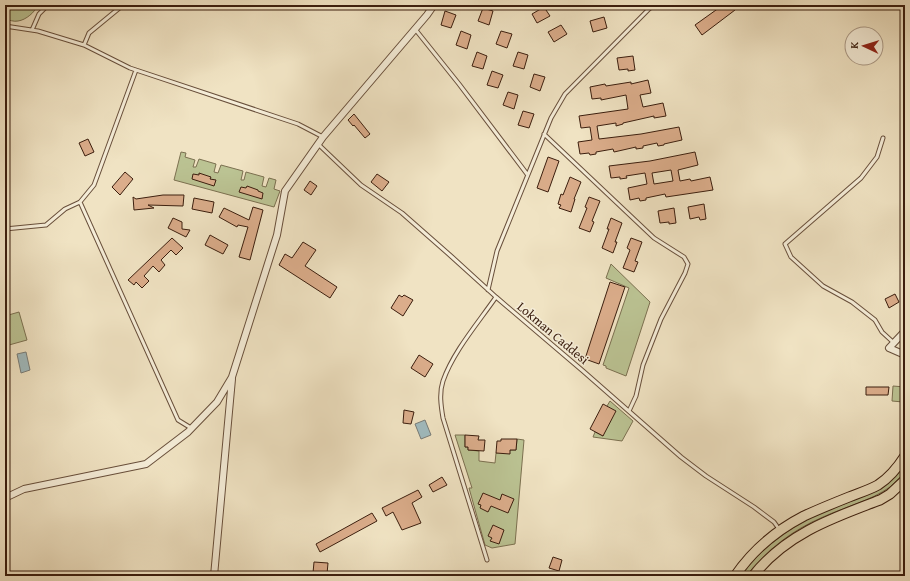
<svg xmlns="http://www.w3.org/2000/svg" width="910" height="581" font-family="'Gentium Book Plus',serif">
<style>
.green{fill:#bbc393;stroke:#7b7050}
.water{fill:#a0bbbf;stroke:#787c78}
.building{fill:#dbad8b;stroke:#3b1e0e;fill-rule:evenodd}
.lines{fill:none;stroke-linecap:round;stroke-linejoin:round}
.service-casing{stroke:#684f3b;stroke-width:5}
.minor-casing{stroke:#684f3b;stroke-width:8}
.primary-casing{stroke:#3b1e0e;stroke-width:11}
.service{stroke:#f5edd8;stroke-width:3}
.minor{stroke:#f5edd8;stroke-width:6}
.primary{stroke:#f0e3c3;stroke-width:9}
.labels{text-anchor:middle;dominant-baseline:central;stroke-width:3;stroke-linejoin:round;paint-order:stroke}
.street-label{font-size:13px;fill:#3b1e0e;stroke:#f5edd8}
</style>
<rect width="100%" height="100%" fill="#f0e3c3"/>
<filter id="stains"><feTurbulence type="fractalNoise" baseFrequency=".005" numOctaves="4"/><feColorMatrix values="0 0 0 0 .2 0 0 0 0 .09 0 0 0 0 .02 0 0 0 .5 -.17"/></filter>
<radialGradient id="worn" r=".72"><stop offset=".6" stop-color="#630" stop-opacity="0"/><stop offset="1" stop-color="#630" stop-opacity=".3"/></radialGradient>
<path class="green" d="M5,5H38C35,12 26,20 18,21C14,22 9,20 5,19Z
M181,152L186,153L185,157L195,160L193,167H196L199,159L216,164L214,172L218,173L221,165L243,171L241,180H244L246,172L264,177L262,186L266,187L269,178L276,180L274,189L280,191L274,207L174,180Z
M611,264L650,302L626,376L606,368V366L603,365L629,288L606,278Z
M19,312L27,340L9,345L5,329V316Z
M893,386L905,387V400L903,402L892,401Z
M610,401L633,421L622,441L593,437L595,432L603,436L607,406Z
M455,435H465V447H468V450L479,451V461L495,463L496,453L510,450H516L517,439L524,440L515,544L492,548L485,545L469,488H472Z
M905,464V472C900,477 895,482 890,487C870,501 845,507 823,517C792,530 767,550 746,576H741C760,549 789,527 819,514C849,500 886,494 905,464Z"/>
<path class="water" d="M26,352L30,370L21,373L17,354Z
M425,420L431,435L421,439L415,424Z"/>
<path class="building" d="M723,5H732L735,10L702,35L695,25Z
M544,7L550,16L537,23L532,14Z
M483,8L493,11L489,25L478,21Z
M445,11L456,15L451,28L441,25Z
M604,17L607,28L593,32L590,21Z
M561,25L567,34L554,42L548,32Z
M461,31L471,35L467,49L456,45Z
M501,31L512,34L507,48L496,44Z
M477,52L487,56L483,69L472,66Z
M518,52L528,55L524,69L513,66Z
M633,56L635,70L628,71V69L619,70L617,58Z
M492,71L503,75L498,88L487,85Z
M534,74L545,77L540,91L530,87Z
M648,80L651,93L640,95L643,107L663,103L666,116L654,118V116L623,123V124L616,126V123L597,126L599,139L641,134L679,127L682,140L664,144V145L658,146L657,143L643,146V148L636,149V147L614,152L613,149L596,152V154L590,155L589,153L580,154L578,142L592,140L590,127L581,128L579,116L628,109L626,95L601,100V98L592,99L590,87L605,84L606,86L631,82V84Z
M508,92L518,95L514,109L503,105Z
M523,111L534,114L529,128L518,125Z
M354,114L370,134L365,138L354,125L353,126L348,120Z
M88,139L94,152L85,156L79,143Z
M695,152L698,165L678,170L680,181L690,179L691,181L710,177L713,190L666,197L665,194L646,198V200L640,201L639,198L630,200L628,188L647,184L645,173L626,176L627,178L620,179V177L611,178L609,166L650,161ZM671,170L673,181L654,184L652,173Z
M548,157L559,161L548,192L537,188Z
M125,172L133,179L120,195L112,187Z
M199,173L211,177L210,179L216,180L214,186L192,179L193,174L199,175Z
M377,174L389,182L382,191L371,182Z
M570,177L581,182L574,199H575L571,212L559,208L561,205L558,204L561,194L563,195Z
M310,181L317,186L311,195L304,190Z
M247,186L258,190V191L263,193L262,199L239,192L241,187L246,188Z
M163,195H184L183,206L148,205L154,208L134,210L133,197L136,199Z
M589,197L600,201L592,221L594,222L590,232L579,228L587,208L585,207Z
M194,198L214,202L212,213L192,209Z
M704,204L706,219L700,220L699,217L690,219L688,207Z
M253,207L263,210L250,260L239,257L248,227L238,225L237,227L219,217L224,208L249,220Z
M674,208L676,223L669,224V222L660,223L658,211Z
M173,218L182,222V229L190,230L186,237L168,228Z
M611,218L622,223L615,242H617L613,253L602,248L609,229H607Z
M210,235L228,245L223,254L205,245Z
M172,238L183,248L176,255L171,250L161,260L165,265L159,272L153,266L144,276L149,281L142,288L136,282L134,285L128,280Z
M631,238L642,242L635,261L638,262L634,272L623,268L630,250L627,248Z
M303,242L316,250L305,266L337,287L330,298L279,265L285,254L292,258Z
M610,282L625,287L599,364L585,359Z
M895,294L899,302L889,308L885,299Z
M399,295L402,297L404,295L413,300L403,316L391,308Z
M419,355L433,364L425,377L411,368Z
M866,387H889L888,395H866Z
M603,404L616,411L603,436L590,429Z
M404,410L414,412L411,424L403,423Z
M465,435L479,436L478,440H485L484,451L468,450V447H465Z
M501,439H517L516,450H510V454L496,453L497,441H501Z
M442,477L447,485L433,492L429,485Z
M418,490L422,497L412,503L421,523L402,530L393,512L386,516L382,508Z
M483,493L500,500L502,494L514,499L508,513L491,506L488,512L480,508L481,505L478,504Z
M372,513L377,521L320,552L316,544Z
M493,525L504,530L499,544L490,541L492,538L488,536Z
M553,557L562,560L559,571L549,568Z
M314,562L328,563L327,574L313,573Z"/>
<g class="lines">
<g class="service-casing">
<path id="service" d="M5,26L38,31L84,45L130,68L298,124L323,137
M415,29L459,84L527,174
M32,30L39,14L48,5
M84,45L89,33L123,5
M544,134L654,238L684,257L688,264L685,273L661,319L643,365L636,396L629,411
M883,138L877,157L861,178L785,244L791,257L823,286L852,302L875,320L882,332L894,343
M318,144L361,185L402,213L452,257L496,297L583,371L681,457L706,476L754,507L774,522L779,529
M80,202L94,185L136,70
M5,229L46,225L65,209L80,202L178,420L191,428
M488,290L497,251L551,118L565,94L649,9L655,5
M487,560L443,418C441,406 439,393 443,381C453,352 478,323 496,297"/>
</g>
<g class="minor-casing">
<path id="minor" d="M905,331L889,348L905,355
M5,498L24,489L146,464L188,432L217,402L232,377L277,235L285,191L323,137L427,15L434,5
M214,576L232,379"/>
</g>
<g class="primary-casing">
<path id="primary" d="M735,576C752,551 777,530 804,516C819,509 834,503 849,497C859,493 869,490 878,485C889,478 898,467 905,456
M753,576C786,534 832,518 880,500L890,494L905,480"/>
</g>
<use href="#service" class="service"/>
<use href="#minor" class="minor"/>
<use href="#primary" class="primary"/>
</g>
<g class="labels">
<g class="street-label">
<text transform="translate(553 333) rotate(40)">Lokman Caddesi</text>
</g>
</g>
<rect width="910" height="581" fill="none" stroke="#f0e3c3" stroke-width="20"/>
<rect x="6" y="6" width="898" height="569" fill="none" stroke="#3b1e0e" stroke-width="2"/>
<rect x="10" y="10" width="890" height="561" fill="none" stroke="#3b1e0e"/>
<g transform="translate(864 46) rotate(274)"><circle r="19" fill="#f5edd8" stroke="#ab9a87"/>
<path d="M0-3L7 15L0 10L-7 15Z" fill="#8f2418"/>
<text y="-6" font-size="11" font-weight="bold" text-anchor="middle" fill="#3b1e0e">K</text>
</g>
<rect width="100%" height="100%" filter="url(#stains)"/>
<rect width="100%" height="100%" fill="url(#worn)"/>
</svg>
